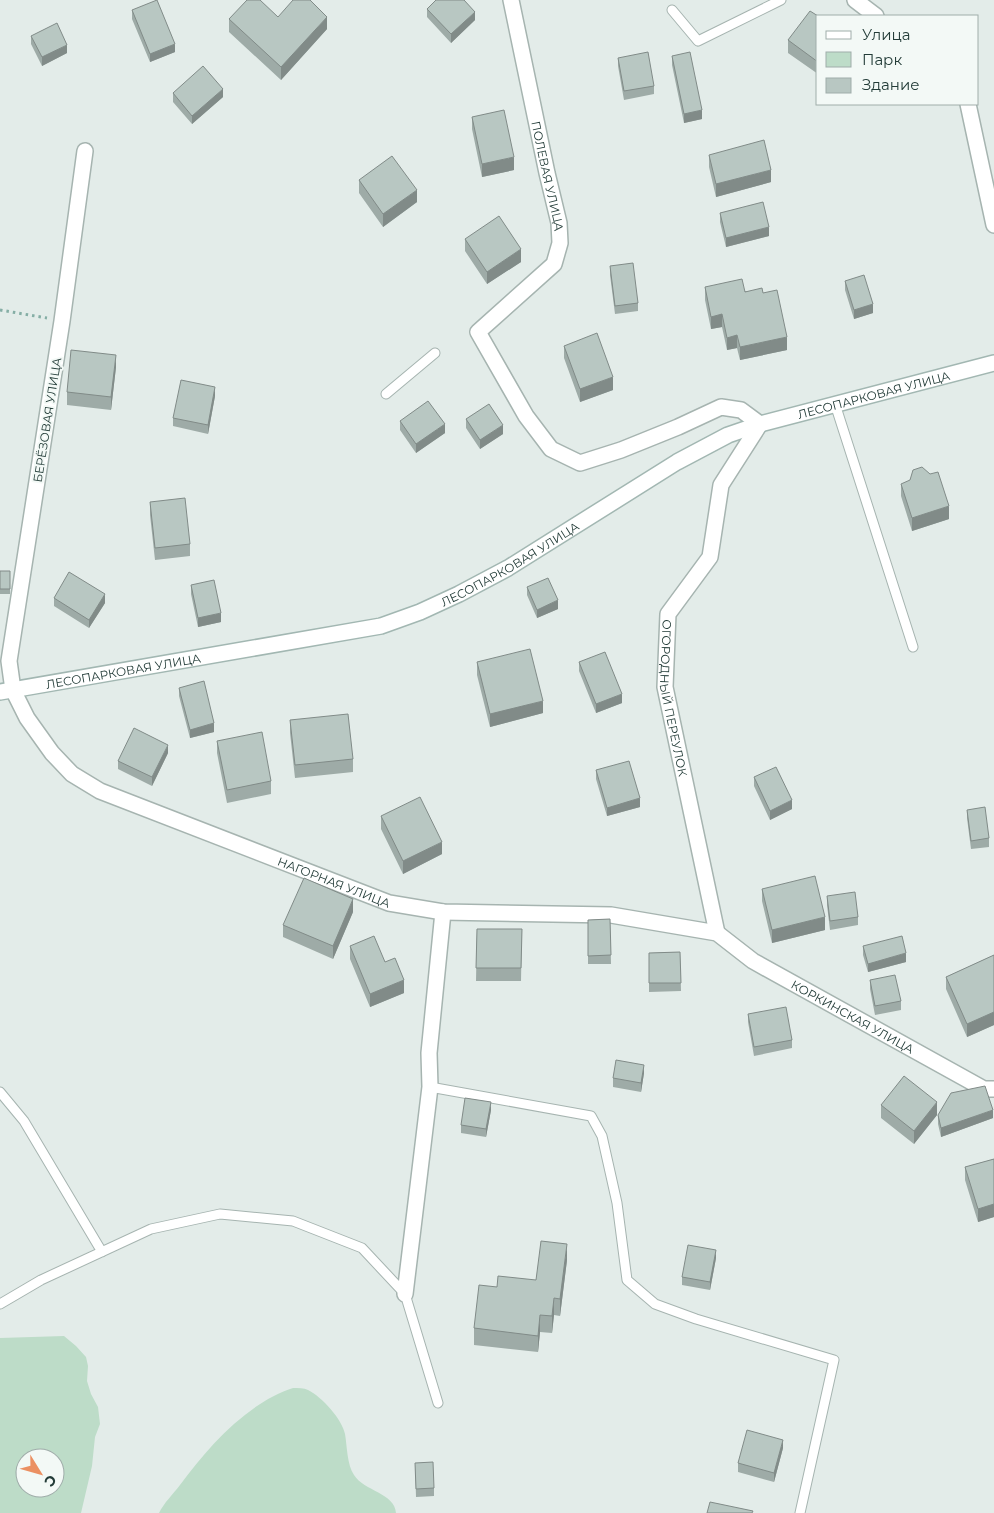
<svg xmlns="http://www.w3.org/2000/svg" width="994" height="1513" font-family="Montserrat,sans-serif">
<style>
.green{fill:#bddcc8;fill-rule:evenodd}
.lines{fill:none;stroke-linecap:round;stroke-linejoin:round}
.lane-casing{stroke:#a6b4b0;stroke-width:11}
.street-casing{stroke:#a6b4b0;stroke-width:18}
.secondary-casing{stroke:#a2b7b2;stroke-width:18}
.path{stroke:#85aea5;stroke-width:3;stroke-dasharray:2.5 4;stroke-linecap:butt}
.lane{stroke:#fff;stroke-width:9}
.street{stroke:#fff;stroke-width:15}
.secondary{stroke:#fff;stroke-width:15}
.wall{fill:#9eaba7}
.shaded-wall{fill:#818b88}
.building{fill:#b8c7c2;stroke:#818b88}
.labels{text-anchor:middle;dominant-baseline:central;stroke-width:4;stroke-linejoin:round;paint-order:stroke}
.street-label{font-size:12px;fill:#233c38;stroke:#f3f9f6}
</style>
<rect width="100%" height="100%" fill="#e3ece9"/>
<path class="green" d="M64,1336L76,1346L86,1357L88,1366L87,1381L91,1394L98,1407L100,1424L95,1437L92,1466L81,1513H0V1338ZM25,1458H55V1488H25Z
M293,1388C298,1388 304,1388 308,1390C322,1397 342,1419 345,1434C347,1445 347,1465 354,1475C364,1491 395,1493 396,1513H159C164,1503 173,1494 180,1485C208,1447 247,1403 293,1388Z"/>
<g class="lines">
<g class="lane-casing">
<path id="lane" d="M672,10L698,41L781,0
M386,394L435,353
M835,404L913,647
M430,1087L591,1116L602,1136L617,1203L627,1280L655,1304L696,1319L834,1360L800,1513
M0,1092L24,1121L102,1252
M0,1304L41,1280L151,1229L220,1214L293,1221L362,1248L405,1294L438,1403"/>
</g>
<g class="street-casing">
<g id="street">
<path id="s1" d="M511,0L547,173L559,223L560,243L554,264L478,332L526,416L551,449L580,463L621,450L678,427L721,407L741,410L760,424L721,485L710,557L668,614L665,687L717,933"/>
<path d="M855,0L876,16"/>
<path d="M968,104L994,225"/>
<path id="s2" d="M85,151L62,321L9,661L13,690L27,718L52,753L72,774L100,791L389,903L443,912L611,915L717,933L753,961L984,1089H994"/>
<path d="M405,1294L430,1087L429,1053L443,912"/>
</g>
</g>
<g class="secondary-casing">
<g id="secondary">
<path id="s3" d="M0,692L381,626L420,612L459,594L508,568L677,462L728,435L760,424L994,363"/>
</g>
</g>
<path class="path" d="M0,310L47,318"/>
<use href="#lane" class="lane"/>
<use href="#street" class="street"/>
<use href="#secondary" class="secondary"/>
</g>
<path class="wall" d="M427,9L475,20L451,43L427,17Z
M132,10L175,52L150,62L132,19Z
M818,16V74L788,53V40Z
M278,17L327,29L281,80L229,32V19Z
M31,36L67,53L42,66L31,44Z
M672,56L702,119L684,123L672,65Z
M618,58L654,86V94L624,100L618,66Z
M173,93L223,97L192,124L173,102Z
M472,117L514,170L482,177L472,129Z
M709,155L771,182L716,197L709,167Z
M359,180L417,202L383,227L359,193Z
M720,213L769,236L726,247L720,222Z
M465,239L521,262L487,284L465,251Z
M610,266L638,303V311L615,314L610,275Z
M845,281L873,313L854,319L845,290Z
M705,287L763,293L787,350L740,360L737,348L727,350L722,327L711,329L705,300Z
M564,346L613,390L580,402L564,358Z
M116,367L111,410L67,405V392Z
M215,396L208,434L173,426V418Z
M466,419L503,434L480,449L466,428Z
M400,421L445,433L416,453L400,430Z
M901,484L949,519L912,531L901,496Z
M150,502L190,544V556L155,560L150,515Z
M0,571H10V594H0Z
M191,585L221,622L198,627L191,594Z
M527,587L558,609L537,618L527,595Z
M54,598L105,603L89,628L54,606Z
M477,662L543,713L490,727L477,675Z
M579,662L622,703L596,713L579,671Z
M179,688L214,732L190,738L179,696Z
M290,720L353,759V772L295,778L290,733Z
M217,741L271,781V794L227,803L217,753Z
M168,753L152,786L118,769V761Z
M596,770L640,807L607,816L596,779Z
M754,777L792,809L770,820L754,786Z
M967,810L989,838V847L971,849L967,818Z
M381,816L442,854L403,874L381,829Z
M762,889L825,930L772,943L762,901Z
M827,896L858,917V925L830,930L827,905Z
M353,912L333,959L283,937V925Z
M610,919L611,964H588V920Z
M477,929H522L521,981H476Z
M350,946L385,962L404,993L370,1007L350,959Z
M863,946L906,962L868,972L863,955Z
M680,952L681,991L649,992V953Z
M994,955V1025L967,1037L946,989V977Z
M870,980L901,1001V1010L875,1015L870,989Z
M748,1014L792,1040V1048L754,1056L748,1022Z
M644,1073L641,1092L613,1087V1078Z
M881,1105L937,1115L914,1144L881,1118Z
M491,1110L486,1137L461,1133V1125Z
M938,1115L993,1118L941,1137L938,1124Z
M994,1159V1217L978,1222L965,1180V1167Z
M716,1258L710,1290L682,1285V1277Z
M567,1260L560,1316L554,1315L552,1333L540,1332L538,1352L474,1345V1328L497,1287L536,1280Z
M783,1448L774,1482L738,1472V1463Z
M415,1463L434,1488V1496L416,1497Z"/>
<path class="shaded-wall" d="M475,12V20L451,43V34Z
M327,17V29L281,80V67Z
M175,44V52L150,62V54Z
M67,45V53L42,66V57Z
M223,89V97L192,124V116Z
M702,110V119L684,123V114Z
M514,157V170L482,177V164Z
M771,170V182L716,197V184Z
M417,190V202L383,227V214Z
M769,227V236L726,247V238Z
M521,249V262L487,284V272Z
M873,304V313L854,319V310Z
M722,314V327L711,329V317Z
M737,335V348L727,350V338Z
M787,337V350L740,360V347Z
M116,355V367L111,410V397Z
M613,377V390L580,402V389Z
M215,387V396L208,434V425Z
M445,424V433L416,453V444Z
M503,425V434L480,449V440Z
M949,506V519L912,531V518Z
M105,594V603L89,628V620Z
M558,600V609L537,618V610Z
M221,613V622L198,627V618Z
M622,694V703L596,713V704Z
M543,701V713L490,727V714Z
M214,723V732L190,738V730Z
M168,745V753L152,786V777Z
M640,798V807L607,816V808Z
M792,800V809L770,820V811Z
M442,842V854L403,874V861Z
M353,899V912L333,959V946Z
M825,917V930L772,943V930Z
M906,953V962L868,972V964Z
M404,980V993L370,1007V994Z
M994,1012V1025L967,1037V1024Z
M644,1065V1073L641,1092V1083Z
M491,1102V1110L486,1137V1129Z
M937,1102V1115L914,1144V1131Z
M993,1110V1118L941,1137V1128Z
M994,1204V1217L978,1222V1209Z
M567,1244V1260L560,1316V1299Z
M716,1250V1258L710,1290V1282Z
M554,1298V1315L552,1333V1316Z
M540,1315V1332L538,1352V1336Z
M783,1440V1448L774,1482V1473Z"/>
<path class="building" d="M157,0L175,44L150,54L132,10Z
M247,0H260L278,17L293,0H310L327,17L281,67L229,19Z
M436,0H464L475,12L451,34L427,9Z
M810,11L818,16V62L788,40Z
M57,23L67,45L42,57L31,36Z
M648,52L654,86L624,91L618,58Z
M690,52L702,110L684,114L672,56Z
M203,66L223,89L192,116L173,93Z
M504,110L514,157L482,164L472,117Z
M764,140L771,170L716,184L709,155Z
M392,156L417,190L383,214L359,180Z
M763,202L769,227L726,238L720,213Z
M499,216L521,249L487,272L465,239Z
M633,263L638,303L615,306L610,266Z
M864,275L873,304L854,310L845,281Z
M742,279L745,292L762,288L763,293L777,290L787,337L740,347L737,335L727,338L722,314L711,317L705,287Z
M597,333L613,377L580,389L564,346Z
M71,350L116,355L111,397L67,392Z
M181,380L215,387L208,425L173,418Z
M428,401L445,424L416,444L400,421Z
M489,404L503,425L480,440L466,419Z
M922,467L930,474L938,472L949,506L912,518L901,484L910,480L913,470Z
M185,498L190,544L155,548L150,502Z
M0,571H10V589H0Z
M69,572L105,594L89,620L54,598Z
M548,578L558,600L537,610L527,587Z
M214,580L221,613L198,618L191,585Z
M530,649L543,701L490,714L477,662Z
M605,652L622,694L596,704L579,662Z
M204,681L214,723L190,730L179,688Z
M348,714L353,759L295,765L290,720Z
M134,728L168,745L152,777L118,761Z
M262,732L271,781L227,790L217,741Z
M629,761L640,798L607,808L596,770Z
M776,767L792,800L770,811L754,777Z
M420,797L442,842L403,861L381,816Z
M985,807L989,838L971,841L967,810Z
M815,876L825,917L772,930L762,889Z
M304,878L353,899L333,946L283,925Z
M855,892L858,917L830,921L827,896Z
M610,919L611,955L588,956V920Z
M477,929H522L521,968H476Z
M374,936L385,962L395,958L404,980L370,994L350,946Z
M902,936L906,953L868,964L863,946Z
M680,952L681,983H649V953Z
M994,955V1012L967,1024L946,977Z
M895,975L901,1001L875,1006L870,980Z
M786,1007L792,1040L754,1047L748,1014Z
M616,1060L644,1065L641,1083L613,1078Z
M904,1076L937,1102L914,1131L881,1105Z
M985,1086L993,1110L941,1128L938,1115L951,1093Z
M465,1098L491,1102L486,1129L461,1125Z
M994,1159V1204L978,1209L965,1167Z
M541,1241L567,1244L560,1299L554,1298L552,1316L540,1315L538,1336L474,1328L479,1285L497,1287L498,1276L536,1280Z
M688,1245L716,1250L710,1282L682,1277Z
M747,1430L783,1440L774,1473L738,1463Z
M433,1462L434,1488L416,1489L415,1463Z
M710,1502L753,1511L752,1513H707Z"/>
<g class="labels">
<g class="street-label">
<text stroke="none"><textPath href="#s1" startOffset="180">ПОЛЕВАЯ УЛИЦА</textPath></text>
<text stroke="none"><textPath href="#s3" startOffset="935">ЛЕСОПАРКОВАЯ УЛИЦА</textPath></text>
<text transform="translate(47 420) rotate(-81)">БЕРЁЗОВАЯ УЛИЦА</text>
<text stroke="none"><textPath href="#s3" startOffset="530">ЛЕСОПАРКОВАЯ УЛИЦА</textPath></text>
<text stroke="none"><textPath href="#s3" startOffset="125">ЛЕСОПАРКОВАЯ УЛИЦА</textPath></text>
<text stroke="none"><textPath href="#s1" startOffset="1039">ОГОРОДНЫЙ ПЕРЕУЛОК</textPath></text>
<text stroke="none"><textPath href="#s2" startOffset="932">НАГОРНАЯ УЛИЦА</textPath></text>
<text stroke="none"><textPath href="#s2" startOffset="1481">КОРКИНСКАЯ УЛИЦА</textPath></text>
</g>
</g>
<rect x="816" y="15" width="162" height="90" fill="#f3f9f6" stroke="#a0adaa"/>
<rect x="826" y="31" width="25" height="8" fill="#ffffff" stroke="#a0adaa"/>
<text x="862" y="40" font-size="15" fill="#233c38">Улица</text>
<rect x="826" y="52" width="25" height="15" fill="#bddcc8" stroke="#a0adaa"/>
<text x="862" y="65" font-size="15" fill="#233c38">Парк</text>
<rect x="826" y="78" width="25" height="15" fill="#b8c7c2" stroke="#a0adaa"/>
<text x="862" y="90" font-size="15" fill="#233c38">Здание</text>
<g transform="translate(40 1473) rotate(127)"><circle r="24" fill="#f3f9f6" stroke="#a0adaa"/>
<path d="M0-4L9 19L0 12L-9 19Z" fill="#eb9062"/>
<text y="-8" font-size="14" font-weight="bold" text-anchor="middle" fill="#233c38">С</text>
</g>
</svg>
